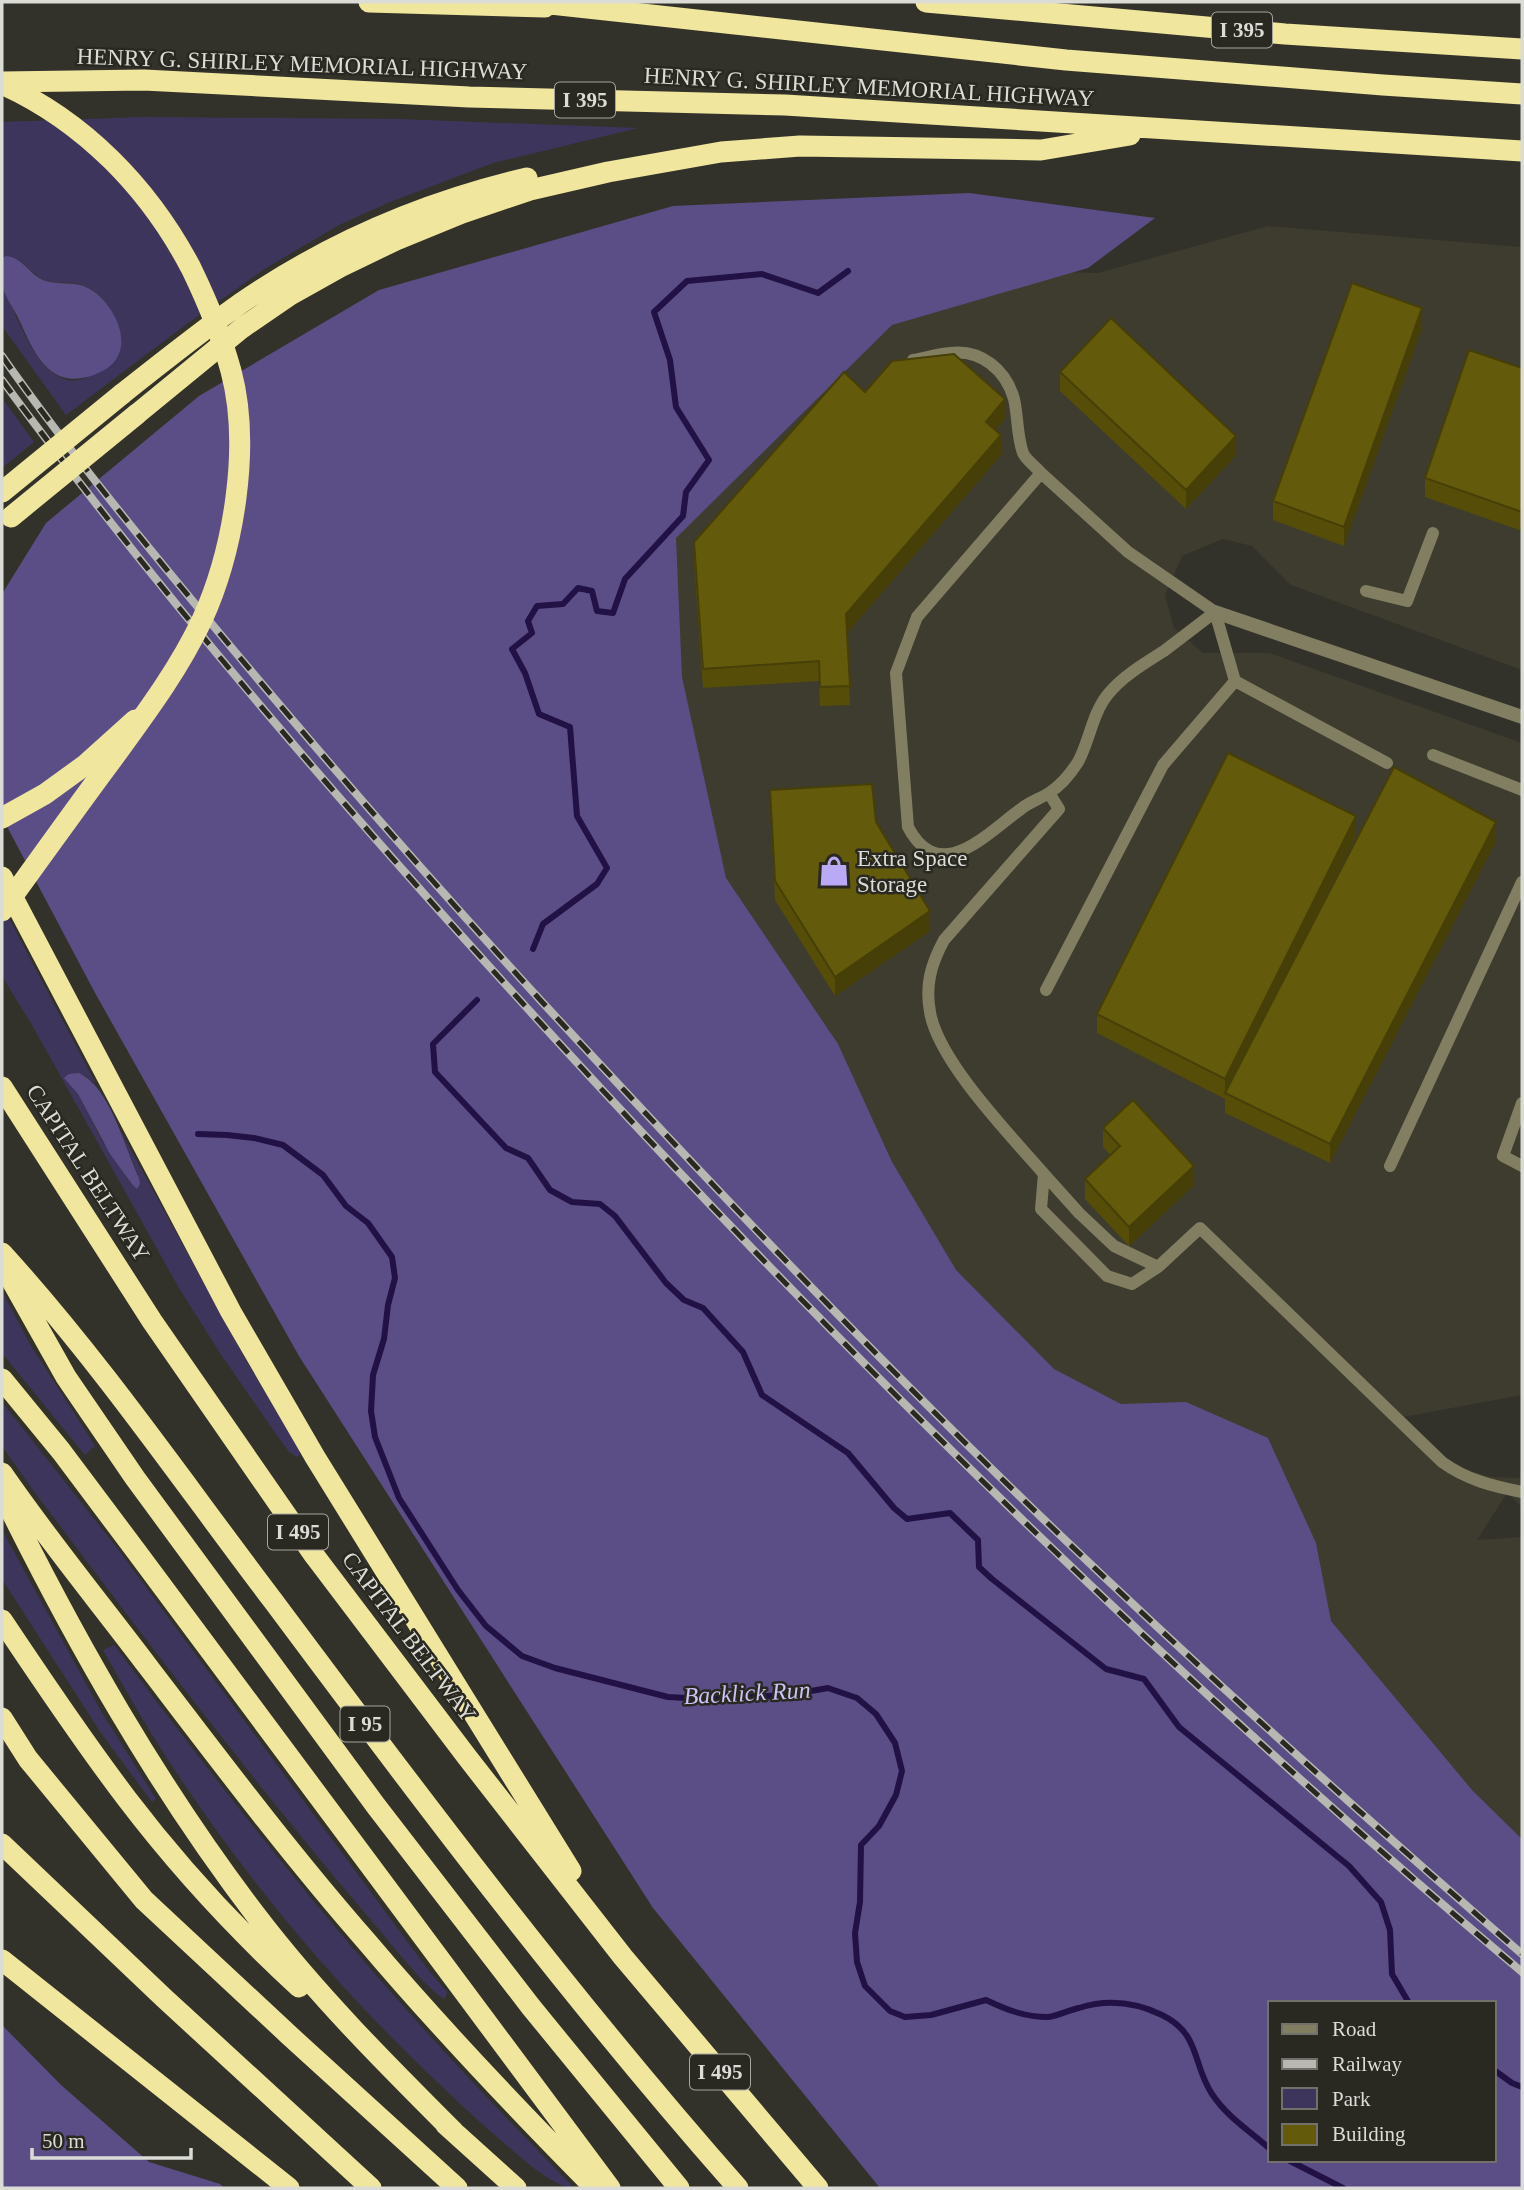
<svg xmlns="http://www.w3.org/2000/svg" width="1524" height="2190" font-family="Georgia,serif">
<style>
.built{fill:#3d3c2e}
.green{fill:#3e355d}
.forest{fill:#5b4e87;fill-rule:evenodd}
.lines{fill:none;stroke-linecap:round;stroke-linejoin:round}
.stream{stroke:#221145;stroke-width:6}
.lane{stroke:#817e61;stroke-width:12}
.street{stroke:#817e61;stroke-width:14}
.highway{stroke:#f0e69e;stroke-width:21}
.rail-casing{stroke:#b8b8b2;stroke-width:8}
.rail{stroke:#292821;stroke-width:5;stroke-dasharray:16;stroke-linecap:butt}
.highway-bridge{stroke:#f0e69e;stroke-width:21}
.wall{fill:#564d09}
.shaded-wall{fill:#463f08}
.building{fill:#645a0b;stroke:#463f08;stroke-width:2}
.labels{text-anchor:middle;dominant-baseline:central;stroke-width:5;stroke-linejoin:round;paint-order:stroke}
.shield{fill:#292821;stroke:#a6a6a0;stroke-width:2}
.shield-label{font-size:21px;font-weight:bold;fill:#dcdcd7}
.street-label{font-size:23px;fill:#dcdcd7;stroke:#292821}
.poi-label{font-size:23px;fill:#dcdcd7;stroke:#292821;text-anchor:start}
.water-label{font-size:24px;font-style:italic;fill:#cbc2f6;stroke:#292821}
</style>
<rect width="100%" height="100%" fill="#33322a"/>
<path class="built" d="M1268,226L1522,247V670L1291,585L1252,546L1223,539L1182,556L1165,595L1174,628L1203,653H1269L1522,743V1395L1398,1418L1454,1466L1491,1477L1522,1478V1507L1507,1493L1477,1540L1522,1537V1839L1472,1790L957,1331L402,324L1013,271L1098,273Z"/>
<path class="green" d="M143,117L400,119L638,128L493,163L390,202L339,225L266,268L184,326L66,415L2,326V285C13,308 30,353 48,369C53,373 60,378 67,380C82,384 116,367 120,351C121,347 119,340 119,336C117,312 102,291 79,284C69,281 57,284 47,281C30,276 21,252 2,258V122Z
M2,398L34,442L2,468Z
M2,905L96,1084L84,1075L64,1078L78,1094L102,1141L132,1184L139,1178L121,1132L246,1360L299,1449V1456L297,1457L289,1452L269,1424L220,1353L179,1288L32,1025L2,976Z
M2,1291L31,1346L95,1446L85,1455L2,1353Z
M2,1402L117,1548L429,1971L447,1992L445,1999C427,1991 381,1931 365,1913C249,1777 141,1633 33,1490L2,1446Z
M2,1530L102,1713L156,1799L152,1802L101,1733L2,1579Z
M114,1645C212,1776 312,1905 421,2026C470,2081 522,2134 574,2188C554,2188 519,2156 504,2143C479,2122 456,2100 433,2078C332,1982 241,1873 165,1755C143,1721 123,1685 103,1650Z"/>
<path class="forest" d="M969,193L1155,218L1088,268L892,325L676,538L682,677L726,878L838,1044L892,1162L956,1270L1054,1369L1121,1404L1186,1402L1268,1438L1316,1543L1331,1621L1472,1790L1522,1839V2188H880L653,1908L299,1356L94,991L2,817V594L46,523L199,396L379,290L673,206ZM1270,2003H1494V2160H1270Z
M6,256C23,257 30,276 46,281C60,285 75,281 88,288C107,297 127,329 120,351C116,364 106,370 94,375C51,390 36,357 21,324C16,311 5,298 2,285C0,277 2,266 2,258Z
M79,1073C110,1087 125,1148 139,1178L140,1184L137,1189L132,1184L110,1154L78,1094L64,1078L69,1074Z
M2,2025L61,2085L149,2162L220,2184L225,2188H2Z"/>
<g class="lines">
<path class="stream" d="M533,949L543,924L597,884L607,868L577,816L570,727L539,714L525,673L512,649L532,633L528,621L537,606L563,604L578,588L592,591L597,611L613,613L625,579L683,516L686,492L709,460L676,407L670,360L654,312L687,281L762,274L818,293L848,271
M477,1000L433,1044L435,1072L506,1148L528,1158L550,1190L572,1202L600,1204L615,1216L666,1283L684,1300L703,1308L743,1352L762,1395L848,1453L894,1508L907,1519L950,1513L978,1540L979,1567L992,1579L1106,1669L1144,1679L1179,1727L1349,1866L1381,1902L1390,1930L1392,1974L1409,2003
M198,1134L227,1135L254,1138L283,1145L323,1175L346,1206L368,1223L392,1257L395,1278L388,1305L384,1339L373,1375L371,1411L375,1437L399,1498L458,1590L486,1626L522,1656L555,1668L668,1697L705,1699L788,1695L828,1688L857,1698L876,1714L895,1743L902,1771L896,1795L879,1826L861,1845L860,1902L855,1933L857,1962L865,1986L890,2011L905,2017L931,2015L986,2000C1007,2010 1025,2017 1048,2017C1058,2016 1069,2010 1079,2008C1107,1999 1135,2002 1162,2015C1201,2034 1192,2064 1212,2094C1228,2118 1249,2130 1270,2149
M1494,2070L1512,2083L1522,2087
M1288,2160L1343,2188"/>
<path class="lane" d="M913,360C925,358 938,354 950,353C981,349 1006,370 1014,399C1018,416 1017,437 1023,453C1026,460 1036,467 1041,473
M1366,591L1407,601L1433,533
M1215,612C1198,625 1181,638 1164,651C1145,663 1123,676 1109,693C1092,713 1090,740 1078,762C1071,773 1060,786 1049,793C1040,799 1029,802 1021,809C987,833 940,887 908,827L896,673L917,617L1041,473L1128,552L1215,612L1235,681L1387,763
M1433,755L1522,790
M1049,793L1059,809L944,940C931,964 925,985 930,1012C938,1061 1011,1136 1044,1174L1041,1209L1107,1276L1132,1284L1158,1267L1200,1228L1442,1462C1467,1480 1492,1486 1522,1492
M1046,990L1163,765L1235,681
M1522,1103L1503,1156L1522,1166
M1390,1166L1522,882
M1044,1174L1079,1213L1114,1246L1158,1267"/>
<path class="street" d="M1215,612L1522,717"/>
<path class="highway" d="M369,2L545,7
M532,2L1066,60L1383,85L1522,94
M926,2L1285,34L1522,49
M2,82L144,80L469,97L785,105L1522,151
M122,394C161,363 200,332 241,303C327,244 425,202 527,178
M137,414L242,328L290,295L340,267L396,240L462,213L530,190L608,172L721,152L800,146L1041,150L1130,135
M2,818L45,794L85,765L135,720
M2,877L231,1312L315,1457L571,1871
M2,1087L152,1321L314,1555L467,1757L623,1957L818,2188
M2,1253C101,1362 185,1485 274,1602C423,1802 573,2001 738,2188
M8,1274L66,1377L135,1478L376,1806L531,2007L679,2188
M2,1379L61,1451L136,1551L610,2188
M2,1473C48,1540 100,1603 149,1668C220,1761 290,1854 367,1942C439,2027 516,2108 594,2187
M2,1493C75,1641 157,1786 258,1918C317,1995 386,2064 454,2132
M2,1620C42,1680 83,1741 127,1799C178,1866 237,1930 299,1987
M2,1718L28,1759L144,1900L290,2036L457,2188
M2,1844L164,1998L371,2188
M2,1960L289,2188
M445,2124L516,2188"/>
<g class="rail-casing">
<path id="rail" d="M2,356C70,453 145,544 221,635C325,760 433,883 543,1003C704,1177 867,1349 1037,1513C1195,1665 1357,1811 1522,1954
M2,380C173,612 363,829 558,1042C860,1371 1181,1685 1522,1972"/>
</g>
<use href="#rail" class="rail"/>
<path class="highway-bridge" d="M2,84C84,121 149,188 191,268C208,303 221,334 231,371C251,446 234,550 202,620C179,669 146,713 114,757C76,808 39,860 2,911
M2,492L122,394
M11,517L137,414"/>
</g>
<path class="wall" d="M1422,328L1344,546L1273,520V501Z
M1522,368V531L1425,497V478Z
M1060,372L1236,455L1186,509L1060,391Z
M865,392L1005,418L995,431L1001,455L847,633L850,705L820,706L819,681L703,688L694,562V542Z
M770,790L876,822L930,931L835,996L775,900Z
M1356,835L1277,995L1496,841L1330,1163L1225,1113V1097V1099L1097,1033V1014Z
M1103,1128L1194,1185L1129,1246L1085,1199V1179L1110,1155L1103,1147Z"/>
<path class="shaded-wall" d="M1422,308V328L1344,546V527Z
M1005,399V418L986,442V422Z
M1001,435V455L846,634V614Z
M1236,436V455L1186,509V490Z
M1356,816V835L1227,1094L1225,1093V1099V1079Z
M1496,822V841L1330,1163V1144Z
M930,911V931L835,996V977Z
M1194,1166V1185L1129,1246V1227Z"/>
<path class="building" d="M1352,283L1422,308L1344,527L1273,501Z
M1111,318L1236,436L1186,490L1060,372Z
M1469,350L1522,368V512L1425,478Z
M954,354L1005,399L986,422L1001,435L846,614L850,686L820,687L819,661L703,669L694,542L844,372L865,392L892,361Z
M1228,753L1356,816L1225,1079L1097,1014Z
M1394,767L1496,822L1330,1144L1225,1093Z
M872,784L876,822L930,911L835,977L775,881L770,790Z
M1133,1100L1194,1166L1129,1227L1085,1179L1120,1146L1103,1128Z"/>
<defs>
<g id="shop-bare" transform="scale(2.415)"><path d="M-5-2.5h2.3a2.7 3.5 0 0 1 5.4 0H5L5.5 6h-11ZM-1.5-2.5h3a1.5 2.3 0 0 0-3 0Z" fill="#baaaf6" stroke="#292821" stroke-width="2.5" paint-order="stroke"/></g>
</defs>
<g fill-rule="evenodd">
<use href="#shop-bare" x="834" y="871"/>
</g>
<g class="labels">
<g class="shield">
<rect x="1212" y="12.5" width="60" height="35" rx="5"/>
<rect x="555" y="82.5" width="60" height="35" rx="5"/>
<rect x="268" y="1514.5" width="60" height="35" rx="5"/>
<rect x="340.5" y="1706.5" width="49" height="35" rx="5"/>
<rect x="690" y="2054.5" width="60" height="35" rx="5"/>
</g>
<g class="shield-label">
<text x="1242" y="30">I 395</text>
<text x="585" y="100">I 395</text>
<text x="298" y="1532">I 495</text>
<text x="365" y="1724">I 95</text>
<text x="720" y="2072">I 495</text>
</g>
<g class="street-label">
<text transform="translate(302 64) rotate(2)">HENRY G. SHIRLEY MEMORIAL HIGHWAY</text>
<text transform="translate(869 87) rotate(3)">HENRY G. SHIRLEY MEMORIAL HIGHWAY</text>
<text transform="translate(88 1173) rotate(57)">CAPITAL BELTWAY</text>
<text transform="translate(409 1637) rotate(53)">CAPITAL BELTWAY</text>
</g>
<g class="poi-label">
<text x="857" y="858">Extra Space<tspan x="857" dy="26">Storage</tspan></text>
</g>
<g class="water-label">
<text transform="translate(747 1693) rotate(-3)">Backlick Run</text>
</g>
</g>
<rect width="1524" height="2190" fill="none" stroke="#dcdcd7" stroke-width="7"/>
<rect x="1268" y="2001" width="228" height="161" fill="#292821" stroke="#71706a" stroke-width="2"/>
<rect x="1282" y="2024" width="35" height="10" fill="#817e61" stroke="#71706a" stroke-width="2"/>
<text x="1332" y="2036" font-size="21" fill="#dcdcd7">Road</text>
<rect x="1282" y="2059" width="35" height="10" fill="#b8b8b2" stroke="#71706a" stroke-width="2"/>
<text x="1332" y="2071" font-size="21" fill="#dcdcd7">Railway</text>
<rect x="1282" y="2088" width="35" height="21" fill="#3e355d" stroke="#71706a" stroke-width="2"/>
<text x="1332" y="2106" font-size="21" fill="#dcdcd7">Park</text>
<rect x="1282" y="2124" width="35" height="21" fill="#645a0b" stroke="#71706a" stroke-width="2"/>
<text x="1332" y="2141" font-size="21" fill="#dcdcd7">Building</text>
<path d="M32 2148v10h159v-10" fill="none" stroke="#dcdcd7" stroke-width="3.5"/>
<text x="42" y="2148" font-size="21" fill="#dcdcd7" stroke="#292821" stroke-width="5" paint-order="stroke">50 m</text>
</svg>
